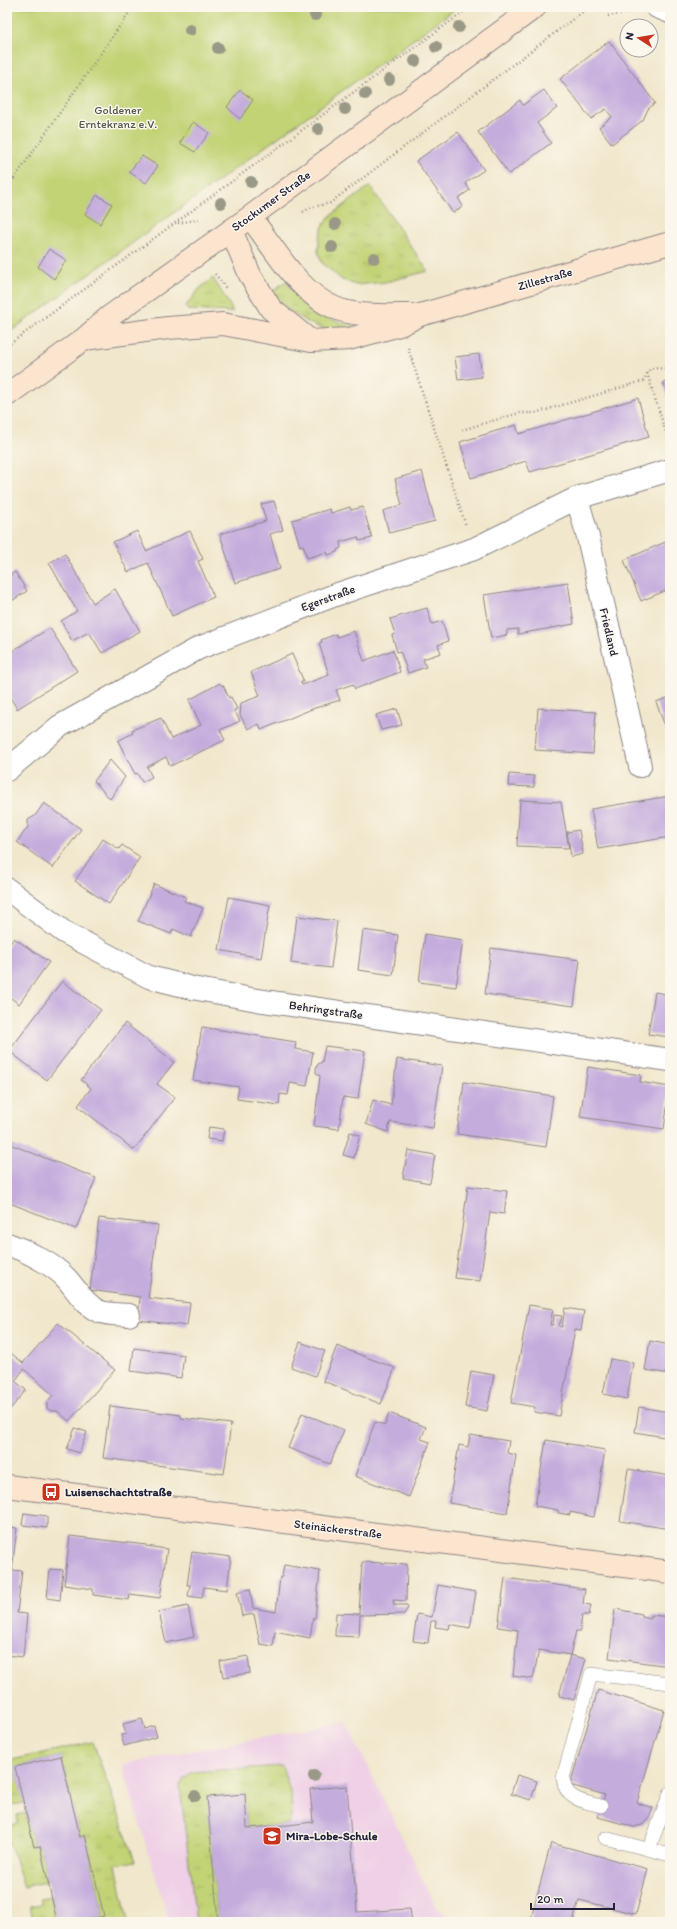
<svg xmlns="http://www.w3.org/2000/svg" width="677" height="1929" font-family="Itim,sans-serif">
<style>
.built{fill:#efd0e6}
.grass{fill:url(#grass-tufts);stroke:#727a58}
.green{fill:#c2d376;stroke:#727a58}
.building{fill:#c4acdd}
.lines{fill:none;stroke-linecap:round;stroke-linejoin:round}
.lane-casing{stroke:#8a8484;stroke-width:14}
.street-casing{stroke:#8a8484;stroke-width:24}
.secondary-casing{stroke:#8a8484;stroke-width:24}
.path{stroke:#8a8484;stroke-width:2.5;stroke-dasharray:1 3;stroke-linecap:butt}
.lane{stroke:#fff;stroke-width:13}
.street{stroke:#fff;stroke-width:22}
.secondary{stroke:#fce5cf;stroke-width:22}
.tree{fill:#9a9886}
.labels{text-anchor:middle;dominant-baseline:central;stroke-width:3;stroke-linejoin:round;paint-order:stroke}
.park-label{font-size:12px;fill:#52574d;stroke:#fbf7ec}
.street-label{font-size:12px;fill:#22223b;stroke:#fbf7ec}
.poi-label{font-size:12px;font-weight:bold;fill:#22223b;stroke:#fbf7ec;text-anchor:start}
</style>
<defs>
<pattern id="grass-tufts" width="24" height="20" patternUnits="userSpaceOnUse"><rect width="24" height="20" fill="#c2d376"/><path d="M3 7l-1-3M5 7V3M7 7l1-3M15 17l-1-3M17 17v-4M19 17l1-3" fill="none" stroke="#a6b567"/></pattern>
</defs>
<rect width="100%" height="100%" fill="#fbf7ec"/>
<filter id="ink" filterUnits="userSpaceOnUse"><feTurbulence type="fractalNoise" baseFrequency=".025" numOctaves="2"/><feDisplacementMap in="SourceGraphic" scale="8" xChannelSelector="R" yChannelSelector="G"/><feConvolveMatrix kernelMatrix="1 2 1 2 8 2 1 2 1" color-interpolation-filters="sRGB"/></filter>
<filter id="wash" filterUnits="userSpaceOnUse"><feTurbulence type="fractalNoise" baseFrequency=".012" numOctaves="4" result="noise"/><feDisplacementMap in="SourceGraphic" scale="16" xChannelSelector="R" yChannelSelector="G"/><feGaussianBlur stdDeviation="0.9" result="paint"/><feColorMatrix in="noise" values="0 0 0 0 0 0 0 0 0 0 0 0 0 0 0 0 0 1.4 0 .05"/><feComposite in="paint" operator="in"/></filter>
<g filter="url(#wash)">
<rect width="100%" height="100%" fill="#f1e7cc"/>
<path class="built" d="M346,1722L436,1907L452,1922H169L122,1764Z"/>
<path class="grass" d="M370,186L428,271L386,282L356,285L342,280L322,263L318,252L319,238L323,226L329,217Z
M213,278L232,309V312L187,310L186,306L199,289Z
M286,281C303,304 323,321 352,324L353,331C344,330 334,331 325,329C310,326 276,305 274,290Z
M93,1742L135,1861L116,1865L128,1922H80L104,1916L85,1836L80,1837L61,1756L16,1767L24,1803L7,1806V1761Z
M282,1766C288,1786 297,1805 288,1825L247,1828L244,1794L208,1797L218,1922H196L180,1786L183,1780L192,1772Z
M26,1813L34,1847L40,1846L48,1881L24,1887L7,1835V1817L9,1816L11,1825L18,1823L17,1815Z
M51,1896L57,1922H34L30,1906L42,1904L40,1898Z"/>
<path class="green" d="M7,7H458L7,334Z"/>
<g id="blocks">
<path class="building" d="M609,41L655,103L648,109L643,120L612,144L599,127L612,117L606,109L591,119L560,79Z
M240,90L253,100L240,119L227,107Z
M544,90L557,108L537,123L551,143L509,174L478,132L520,100L523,105Z
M193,122L209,133L195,152L180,143Z
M458,132L484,170L465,183L470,190L458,198L463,206L453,213L416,161Z
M142,156L158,166L146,183L129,172Z
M97,195L112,204L100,224L85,214Z
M49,249L66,260L54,279L38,267Z
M479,354L482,377L458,380L455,357Z
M670,379V406L663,382Z
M638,398L649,437L530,472L526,461L471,478L460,442L516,425L519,434Z
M422,471L435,521L389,533L383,511L402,505L395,479Z
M274,501L283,530L270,534L280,569L235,583L220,534L266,521L261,504Z
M350,507L351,510L363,507L372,538L359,541L358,537L340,542L341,548L337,550V552L328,555L327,552L307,558L303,545L300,546L292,520L330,509L331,513Z
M137,531L146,551L190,531L203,559L198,561L214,597L172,616L148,563L128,572L113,542Z
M670,540V589L641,601L624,560Z
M65,554L93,603L115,589L140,631L102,653L89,632L72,641L61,621L77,611L49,563Z
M15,572L27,591L7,604V577Z
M568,582L574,624L518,634V629L507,630V635L491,638L484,595Z
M427,608L432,624L442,621L448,641L438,645L441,653L423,659L426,667L408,673L400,651L397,652L392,635L395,634L390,619Z
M50,628L77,671L17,709L7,692V654Z
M354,631L364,661L393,650L400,672L355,689L353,684L336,690L340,700L312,709L261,730L259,724L248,729L240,715L241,703L260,696L251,672L292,654L304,682H301L302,685L329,675L319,643L322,642L321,640L336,634L337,637Z
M220,683L222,686L223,685L229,698L231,697L237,709L234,710L240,721L220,730L225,740L170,766L166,757L147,767L152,777L142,782L137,773L135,774L118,741L133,733L132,730L161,718L171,739L201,725L189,700Z
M670,697V740L656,702Z
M538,708L596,712L593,754L535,750Z
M397,709L402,725L381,730L376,715Z
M110,760L125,777L110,799L94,781Z
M509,774L534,776V787L508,786Z
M670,796V837L598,849L591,809Z
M520,800L561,802L569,848L517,846Z
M44,803L81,829L53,868L17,842L28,827V820L35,816Z
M579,830L583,854L571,857L567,832Z
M103,839L119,849L122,845L140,857L109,904L75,881Z
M154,884L186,897L184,901L203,908L191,937L173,929L171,934L138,921Z
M229,897L270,905L261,958L219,950Z
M297,916L337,921L331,968L291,963Z
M363,930L398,935L393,975L358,970Z
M425,934L463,940L456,987L419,982Z
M14,938L49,962L19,1004L7,995V948Z
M491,948L580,960L574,1006L485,994Z
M62,981L101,1010L47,1080L9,1051Z
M655,992L670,995V1037L648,1034Z
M125,1023L174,1062L157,1084L175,1097L134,1150L78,1106L91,1088L81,1080Z
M202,1027L296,1042L295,1049L313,1052L307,1086L290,1083L288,1095L280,1094L279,1105L237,1099L239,1087L193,1080Z
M325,1046L365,1051L358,1099L343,1097L339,1129L314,1126L320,1076L316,1073V1068L318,1064L322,1062Z
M397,1059L442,1066L433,1128L390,1122L388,1132L366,1124L373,1100L391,1105Z
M588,1067L641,1075L640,1082L670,1087L664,1129L580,1117Z
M464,1082L553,1096L546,1147L457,1134Z
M209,1127L224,1129L222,1141L207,1139Z
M350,1132L360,1135L354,1158L343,1155Z
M7,1143L96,1178L76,1229L7,1202Z
M408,1150L435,1155L430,1183L403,1178Z
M468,1186L507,1191L504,1214L490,1212L480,1281L455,1278Z
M99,1218L158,1225L148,1298L190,1303L187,1326L138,1320L140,1297L90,1290Z
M529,1305L553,1309L550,1325H553L554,1315L562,1316L559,1326L562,1327L565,1308L584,1311L581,1330L575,1329L559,1416L534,1412L535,1407L511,1403Z
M58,1323L115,1370L69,1421L57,1411H51L47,1408V1402L53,1395L24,1369L15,1381L26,1390L7,1413V1350L23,1363Z
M650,1341L670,1345V1374L645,1370Z
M300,1342L325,1351L315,1376L291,1367Z
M337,1346L395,1368L381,1404L323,1381Z
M134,1348L184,1355L181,1378L131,1371Z
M610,1359L633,1363L627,1399L603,1394Z
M471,1371L494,1375L487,1411L465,1407Z
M110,1406L181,1415V1418L231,1424L224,1474L103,1458Z
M639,1407L670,1412V1438L635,1432Z
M302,1413L344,1430L330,1464L288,1448Z
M389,1413L426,1427L421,1439L430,1442L409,1497L355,1476L375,1422L385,1425Z
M75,1428L87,1432L79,1453L67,1449Z
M470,1435L509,1441L507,1453L516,1455L507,1513L449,1503L459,1445L468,1447Z
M546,1440L605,1450L594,1517L570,1512V1515L558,1513V1510L535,1506Z
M628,1469L670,1476V1529L620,1521Z
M24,1513L47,1516V1528L22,1525Z
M7,1527L17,1528L12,1570L22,1571L17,1613L27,1614L23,1657L7,1655Z
M70,1536L146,1545V1546L167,1549L160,1598L130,1594L129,1600L93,1595V1589L64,1585Z
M192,1552L231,1557L227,1590L204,1587L202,1598L188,1596L190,1585H187Z
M362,1562L407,1564L406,1601L393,1600L394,1605H407L408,1608L404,1614L360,1615L359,1637L335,1636L336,1613L359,1614Z
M284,1565L320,1571L315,1618H313L310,1638L275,1631L273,1646L260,1644L254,1614L242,1616L237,1592L250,1589L253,1608L276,1612L280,1577H282Z
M50,1569L63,1570L60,1600L47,1598Z
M505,1578L585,1589L583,1604L591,1605L589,1615H582L580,1631H576L570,1655L539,1650L533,1679L513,1676L518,1630L498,1627Z
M438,1585L476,1592L470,1628L450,1624L449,1629L435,1627L436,1621H431L428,1643L413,1641L417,1614L432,1617Z
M188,1606L194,1637L166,1643L159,1612Z
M615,1609L642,1614V1616L651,1618V1615L670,1617V1666L609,1658Z
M570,1655L586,1659L574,1700L559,1696Z
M248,1656L250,1673L223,1677L220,1661Z
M598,1690L664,1710L637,1803L653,1808L648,1819L642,1825L634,1827L598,1817L605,1795L570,1785Z
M142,1719L145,1729L154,1726L157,1737L124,1746L121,1735L126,1734L123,1724Z
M61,1756L80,1837L85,1835L104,1916L80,1922H57L40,1846L34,1847L15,1767Z
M517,1775L537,1781L531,1800L511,1794Z
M347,1786L357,1912L410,1909L412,1922H218L207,1797L245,1794L247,1828L288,1825L313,1822L310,1789Z
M551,1843L648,1869L636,1914L579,1900L573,1922H530Z"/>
</g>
</g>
<g filter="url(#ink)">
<use href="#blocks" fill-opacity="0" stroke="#8a8484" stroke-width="1"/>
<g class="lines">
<g class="lane-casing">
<path id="lane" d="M601,1806C582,1801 565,1800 563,1778L591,1674L670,1683
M605,1838L670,1855
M649,1849L670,1793"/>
</g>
<g class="street-casing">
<path id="street" d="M657,7L670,12
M577,498L588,537L640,766
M7,770L60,726L199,648L335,595L474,549L577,498L670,470
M7,889L64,932L149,977L192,988L257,1000L670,1060
M7,1244C25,1250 53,1264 66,1278C76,1289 84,1304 98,1311C108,1315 119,1314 129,1315"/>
</g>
<g class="secondary-casing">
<path id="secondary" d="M250,217C274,247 298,293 335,308C356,317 388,315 411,315
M231,230L250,275L271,309L307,338
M84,339L168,328L223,324L311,341L349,339L400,325L420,315L670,243
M7,395L84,339L109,317L250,217L535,7
M7,1486L670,1572"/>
</g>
<path class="path" d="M608,16L633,12
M7,189L133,7
M303,212L310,208L330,203L589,7
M178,223L201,219
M215,274L226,288
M7,346L470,7
M408,348L466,526
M647,373L670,445
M462,430L519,413H535L549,409L643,381L650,369C657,367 663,370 670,368"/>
<use href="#lane" class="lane"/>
<use href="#street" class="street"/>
<use href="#secondary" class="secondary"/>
</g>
<g class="tree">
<circle cx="315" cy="15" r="6"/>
<circle cx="459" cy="27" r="6"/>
<circle cx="190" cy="30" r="6"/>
<circle cx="436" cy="47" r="6"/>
<circle cx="218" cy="48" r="6"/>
<circle cx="415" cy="61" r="6"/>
<circle cx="389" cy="80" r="6"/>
<circle cx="365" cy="94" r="6"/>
<circle cx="345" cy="109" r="6"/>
<circle cx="318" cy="129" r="6"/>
<circle cx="251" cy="182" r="6"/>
<circle cx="221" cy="203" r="6"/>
<circle cx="335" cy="224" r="6"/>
<circle cx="332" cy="247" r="6"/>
<circle cx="374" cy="258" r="6"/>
<circle cx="314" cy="1776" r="6"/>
<circle cx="195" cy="1796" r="6"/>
</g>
</g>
<defs>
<g id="bus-square" transform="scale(1)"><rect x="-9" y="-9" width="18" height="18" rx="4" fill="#c8321e" stroke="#fbf7ec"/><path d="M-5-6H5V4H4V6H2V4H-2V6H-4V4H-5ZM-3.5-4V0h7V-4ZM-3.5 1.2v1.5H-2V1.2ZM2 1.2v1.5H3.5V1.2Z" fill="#fff"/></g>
<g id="school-square" transform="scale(1)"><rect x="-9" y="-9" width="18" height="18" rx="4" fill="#c8321e" stroke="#fbf7ec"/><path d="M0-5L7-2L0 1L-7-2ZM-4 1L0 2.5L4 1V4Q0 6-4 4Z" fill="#fff"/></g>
</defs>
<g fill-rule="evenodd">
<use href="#bus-square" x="51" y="1492"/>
<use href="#school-square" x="272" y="1836"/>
</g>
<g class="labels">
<g class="park-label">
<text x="118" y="110">Goldener<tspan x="118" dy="14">Erntekranz e.V.</tspan></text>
</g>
<g class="street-label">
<text transform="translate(271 201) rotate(-36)">Stockumer Straße</text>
<text transform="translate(545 279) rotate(-16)">Zillestraße</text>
<text transform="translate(328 598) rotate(-20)">Egerstraße</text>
<text transform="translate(609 632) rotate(77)">Friedland</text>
<text transform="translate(326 1010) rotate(8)">Behringstraße</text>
<text transform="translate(338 1529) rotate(7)">Steinäckerstraße</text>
</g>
<g class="poi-label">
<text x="65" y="1492">Luisenschachtstraße</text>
<text x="286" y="1836">Mira-Lobe-Schule</text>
</g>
</g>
<rect width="677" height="1929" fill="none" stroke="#fbf7ec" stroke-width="24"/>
<g transform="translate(639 38) rotate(282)"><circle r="19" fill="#fbf7ec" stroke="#a4a2a5"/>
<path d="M0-3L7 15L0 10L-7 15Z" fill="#c8321e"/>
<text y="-6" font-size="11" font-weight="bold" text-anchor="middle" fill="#22223b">N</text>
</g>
<path d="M531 1903v6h83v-6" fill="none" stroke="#22223b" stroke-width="2"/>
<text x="537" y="1903" font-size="12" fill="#22223b" stroke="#fbf7ec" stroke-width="3" paint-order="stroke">20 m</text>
</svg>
